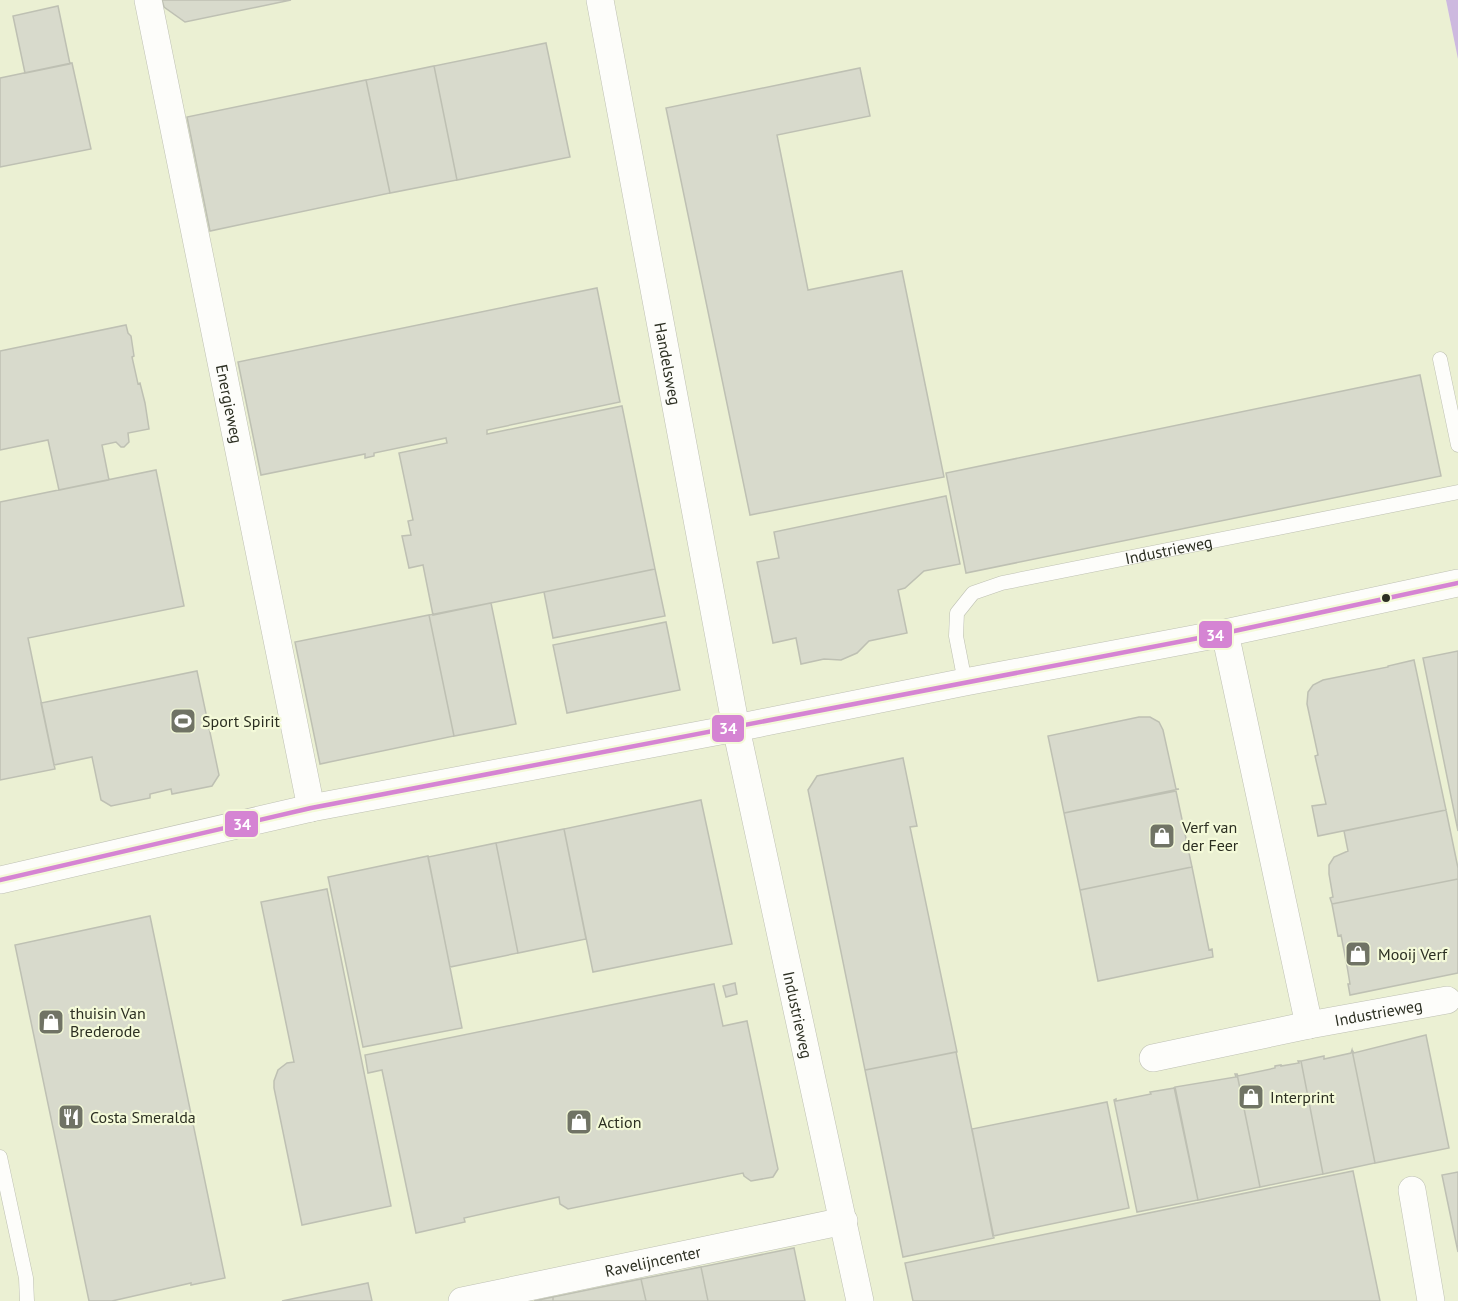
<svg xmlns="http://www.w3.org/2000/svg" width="1458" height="1301" font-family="'PT Sans',sans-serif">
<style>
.built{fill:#ebf0d3}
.water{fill:#cdb9df}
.building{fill:#d8dacc;stroke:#bec0b3;stroke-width:1.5}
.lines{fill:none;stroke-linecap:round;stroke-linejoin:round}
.service-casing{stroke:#bec0b3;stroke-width:15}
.minor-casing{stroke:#bec0b3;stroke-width:28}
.service{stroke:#fdfdfa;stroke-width:14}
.minor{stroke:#fdfdfa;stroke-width:27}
.bus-1-casing{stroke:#f4fad9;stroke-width:9}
.bus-1{stroke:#d584d3;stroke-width:4.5}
.bus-dot{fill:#2c2f22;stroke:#f4fad9;stroke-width:2}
.labels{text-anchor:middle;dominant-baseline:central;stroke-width:4.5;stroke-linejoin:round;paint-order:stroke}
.street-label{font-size:16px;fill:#2c2f22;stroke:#f4fad9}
.poi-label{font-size:16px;fill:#2c2f22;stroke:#f4fad9;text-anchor:start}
.line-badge{stroke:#f4fad9;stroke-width:2}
.badge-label{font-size:16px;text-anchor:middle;font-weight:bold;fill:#fff}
</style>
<rect width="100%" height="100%" fill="#eff2e1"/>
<path class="built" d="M0,0H1446L1458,59V1301H0Z"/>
<path class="water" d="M1446,0H1458V59Z"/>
<path class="building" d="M162,0H291L185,22L164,7Z
M58,6L70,64L25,73L13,16Z
M546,43L570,157L457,180L434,66Z
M72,63L91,149L0,167V78Z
M434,66L457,180L390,193L366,80Z
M860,68L870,116L777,135L808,290L902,271L944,477L750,515L666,108Z
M366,80L390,193L210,231L187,117Z
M597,288L620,402L487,430V434L622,406L655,569L433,615L423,565L409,568L402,536L411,535L408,521L413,520L399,453L447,443L446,438L374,453V456L365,458V454L261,475L238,362Z
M126,325L128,333L131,336L134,356L132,357L138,384L140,383L145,403L149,429L128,433L129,442L124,447H121L116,442L102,445L109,480L59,490L48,440L0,450V351Z
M1420,375L1441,476L966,573L946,473Z
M156,470L184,606L28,638L55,769L0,780V502Z
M946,496L960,564L924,571L905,588L898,590L907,633L869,641L857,653L841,660L824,659L801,664L796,638L773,643L757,562L779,558L774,532Z
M655,569L665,616L553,638L544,592Z
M491,603L516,724L454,736L429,615Z
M429,615L454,736L320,764L295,642Z
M666,622L680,690L567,713L553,645Z
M1458,651V831L1423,658Z
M1414,660L1446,810L1318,836L1312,806L1326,804L1315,756L1318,755L1307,704L1308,692L1313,685L1323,680L1388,667V666Z
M197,671L219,775L212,786L172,794L171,789L150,794V798L111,806L101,800L92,757L54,765L41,703Z
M1139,717H1150L1159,722L1163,730L1176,789H1179L1064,813L1048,736Z
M903,758L917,826L910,827L957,1052L865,1070L808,790L817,776Z
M1176,791L1192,867L1080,890L1064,813Z
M701,800L732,944L593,972L564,829Z
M1446,810L1458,868V879L1332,904L1330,898L1333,897L1329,874V865L1334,857L1348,851L1344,831Z
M564,829L586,939L518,953L496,843Z
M496,843L518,953L450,967L428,857Z
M428,856L462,1028L363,1047L328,877Z
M1192,867L1209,950L1212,949L1213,957L1098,981L1080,890Z
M1458,879V973L1350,995L1348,984H1350L1347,966L1341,935L1338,936L1332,904Z
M327,889L391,1206L302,1225L274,1088V1081L278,1070L287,1063L294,1062L261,902Z
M150,916L225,1278L191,1285V1283L112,1301H89L15,945Z
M735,983L737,994L726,997L723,986Z
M714,984L723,1026L747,1021L778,1169L773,1177L751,1181L744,1176L743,1173L568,1209L560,1204L559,1197L464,1218L465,1222L416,1233L382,1070L368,1073L365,1055Z
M1426,1035L1449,1148L1375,1163L1352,1050L1354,1053Z
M1352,1050L1375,1163L1323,1174L1301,1061L1324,1056V1059L1351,1053Z
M956,1052L994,1238L903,1257L865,1070Z
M1298,1061H1301L1323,1174L1260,1187L1237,1074L1238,1076L1275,1068V1066L1281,1065V1066L1299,1063Z
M1235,1074H1237L1260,1187L1198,1200L1175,1087L1236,1077Z
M1174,1087L1198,1200L1137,1212L1114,1100L1116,1099V1101L1151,1094L1150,1092L1174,1088Z
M1107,1102L1129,1208L993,1236L972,1129Z
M1353,1171L1380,1301H913L905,1263Z
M1458,1172V1252L1442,1175Z
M794,1248L805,1301H708L701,1267Z
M701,1267L708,1301H646L641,1279Z
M641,1279L646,1301H553V1297Z
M368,1283L372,1301H282Z
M553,1297V1301H534Z"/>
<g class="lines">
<g class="service-casing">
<g id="service">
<path d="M1440,359L1458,445"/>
<path id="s1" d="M965,682L956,636L957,613L973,593L1002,583L1458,492"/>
<path d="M0,1157L26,1278L27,1301"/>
</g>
</g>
<g class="minor-casing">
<g id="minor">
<path id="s2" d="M148,0L311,808"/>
<path id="s3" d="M600,0L736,728L860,1301"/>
<path d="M1225,633L1309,1025"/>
<path d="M0,880L311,808L736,728L965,682L1225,633L1458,583"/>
<path id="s4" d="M1153,1058L1309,1025L1447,1000"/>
<path d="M1412,1190L1431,1301"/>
<path id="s5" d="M462,1301L844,1221"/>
</g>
</g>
<use href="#service" class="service"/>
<use href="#minor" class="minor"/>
<g class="bus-1-casing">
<path id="bus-1" d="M0,880L311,808L1225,633L1458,583"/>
</g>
<use href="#bus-1" class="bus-1"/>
</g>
<defs>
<g id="stadium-square" transform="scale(1.35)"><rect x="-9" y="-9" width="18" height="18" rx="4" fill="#707365" stroke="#f4fad9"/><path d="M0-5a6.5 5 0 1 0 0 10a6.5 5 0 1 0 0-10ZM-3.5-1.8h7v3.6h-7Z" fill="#fff"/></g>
<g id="shop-square" transform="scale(1.35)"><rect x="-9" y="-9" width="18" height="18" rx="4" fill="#707365" stroke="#f4fad9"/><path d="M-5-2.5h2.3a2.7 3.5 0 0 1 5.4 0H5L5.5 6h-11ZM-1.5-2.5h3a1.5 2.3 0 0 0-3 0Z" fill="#fff"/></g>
<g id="restaurant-square" transform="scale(1.35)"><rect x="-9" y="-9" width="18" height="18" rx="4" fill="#707365" stroke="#f4fad9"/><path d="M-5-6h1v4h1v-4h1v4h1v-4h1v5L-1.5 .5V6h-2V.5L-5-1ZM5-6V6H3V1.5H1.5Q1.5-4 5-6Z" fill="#fff"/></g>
</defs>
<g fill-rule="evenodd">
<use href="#stadium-square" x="183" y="721"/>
<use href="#shop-square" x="1162" y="836"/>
<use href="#shop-square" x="1358" y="954"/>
<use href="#shop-square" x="51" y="1022"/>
<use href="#shop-square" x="1251" y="1097"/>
<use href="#restaurant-square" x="71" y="1117"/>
<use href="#shop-square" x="579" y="1122"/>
</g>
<circle class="bus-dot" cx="1386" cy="598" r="5"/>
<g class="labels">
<g class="street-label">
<text stroke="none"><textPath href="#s3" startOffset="370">Handelsweg</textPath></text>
<text stroke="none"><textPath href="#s2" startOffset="412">Energieweg</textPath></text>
<text stroke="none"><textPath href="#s1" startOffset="296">Industrieweg</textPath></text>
<text stroke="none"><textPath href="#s4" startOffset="230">Industrieweg</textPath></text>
<text stroke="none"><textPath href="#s3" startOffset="1034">Industrieweg</textPath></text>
<text stroke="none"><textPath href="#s5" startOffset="195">Ravelijncenter</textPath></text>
</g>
<g class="poi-label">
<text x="202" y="721">Sport Spirit</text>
<text x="1182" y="827">Verf van<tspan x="1182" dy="18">der Feer</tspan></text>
<text x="1378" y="954">Mooij Verf</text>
<text x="70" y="1013">thuisin Van<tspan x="70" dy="18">Brederode</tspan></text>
<text x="1270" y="1097">Interprint</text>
<text x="90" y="1117">Costa Smeralda</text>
<text x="598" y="1122">Action</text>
</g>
</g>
<g class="line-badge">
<rect x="1198" y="620" width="35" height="29" rx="6" fill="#d584d3"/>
<rect x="711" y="714" width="34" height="29" rx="6" fill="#d584d3"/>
<rect x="224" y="810" width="35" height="28" rx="6" fill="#d584d3"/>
</g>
<g class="badge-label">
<text x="1215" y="641">34</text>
<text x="728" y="734">34</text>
<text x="242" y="830">34</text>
</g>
</svg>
